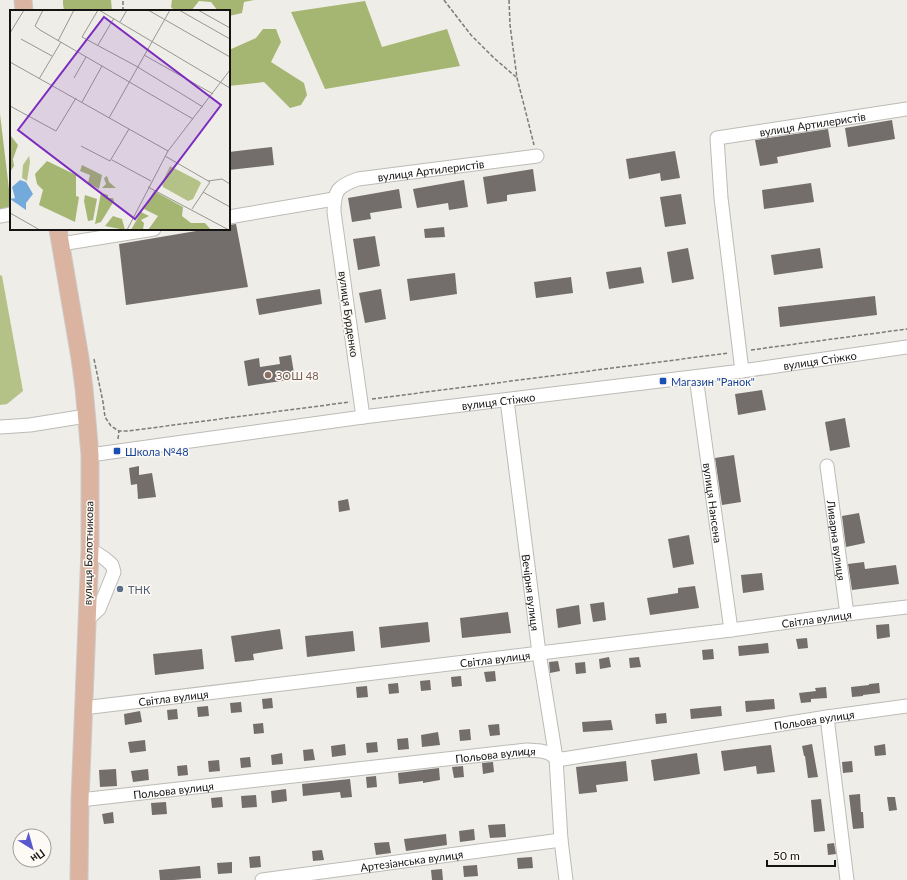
<svg xmlns="http://www.w3.org/2000/svg" width="907" height="880" font-family="Lato,sans-serif">
<style>
.green{fill:#b4c287}
.forest{fill:#a5b572}
.building{fill:#736e6c}
.lines{fill:none;stroke-linecap:round;stroke-linejoin:round}
.minor-casing{stroke:#bdbbb6;stroke-width:15}
.major-casing{stroke:#cccbcb;stroke-width:19}
.path{stroke:#7d7b78;stroke-width:1.5;stroke-dasharray:4 2;stroke-linecap:butt}
.minor{stroke:#fff;stroke-width:13}
.major{stroke:#dbb3a1;stroke-width:17}
.education-dot{fill:#8d6e63;stroke:#fdfaf5;stroke-width:1.5}
.transit-dot{fill:#1a4fb4;stroke:#fdfaf5;stroke-width:1.5}
.service-dot{fill:#5c6f8a;stroke:#fdfaf5;stroke-width:1.5}
.labels{text-anchor:middle;dominant-baseline:central;stroke-width:3;stroke-linejoin:round;paint-order:stroke}
.street-label{font-size:11px;fill:#151412;stroke:#fdfaf5}
.education-label{font-size:11px;fill:#785e54;stroke:#fdfaf5;text-anchor:start}
.transit-label{font-size:11px;fill:#164399;stroke:#fdfaf5;text-anchor:start}
.service-label{font-size:11px;fill:#4e5e75;stroke:#fdfaf5;text-anchor:start}
.inset-road{fill:none;stroke:#989692;stroke-width:1}
.view{fill:#7b2cbf;fill-opacity:0.15;stroke:#7b2cbf;stroke-width:2}
.inset-edge{fill:none;stroke:#151412;stroke-width:2}
</style>
<rect width="100%" height="100%" fill="#efede8"/>
<path class="green" d="M0,275L2,276L23,391L7,404L0,405Z"/>
<path class="forest" d="M63,0H111L112,11H64L63,4Z
M172,0H254L244,2L242,13L229,16V11H218L211,2L199,1L191,11H175L171,7Z
M365,1L382,47L447,29L460,66L325,89L291,12Z
M263,29H276L281,42L271,62L304,83L307,95L301,105L290,108L264,82L229,86V50L256,38Z
M0,114L11,206L0,209Z"/>
<path class="building" d="M892,120L895,139L848,147L845,128Z
M828,129L831,147L777,157L778,163L760,166L755,140Z
M272,147L274,165L229,170V152Z
M675,151L680,178L661,181L660,173L629,179L626,159Z
M533,169L536,191L507,195V201L487,204L483,177Z
M464,180L468,207L449,210L448,203L417,208L413,189Z
M811,183L814,202L764,209L762,190Z
M399,189L402,208L370,213L371,219L352,222L348,198Z
M681,194L686,224L665,227L660,197Z
M236,224L248,287L126,305L119,244L208,229H229V225Z
M444,227L445,237L425,238L424,229Z
M375,236L380,266L358,270L353,239Z
M688,248L694,279L672,283L667,252Z
M820,248L823,268L774,275L771,255Z
M641,267L644,283L609,289L606,272Z
M455,273L457,294L410,301L407,279Z
M571,277L573,293L536,298L534,282Z
M320,289L322,304L259,315L256,299Z
M381,289L386,319L365,323L359,293Z
M875,296L877,315L780,327L778,307Z
M291,355L295,379L248,386L244,361L259,358L260,367L280,364L279,357Z
M762,390L766,410L738,415L735,394Z
M845,418L850,447L830,451L825,422Z
M734,455L741,502L722,505L715,458Z
M139,466V475L152,473L156,497L138,499L137,484L131,485L129,468Z
M348,499L350,510L339,512L338,501Z
M859,513L865,543L846,547L842,516Z
M689,535L694,564L673,568L668,539Z
M864,562L865,569L896,565L899,584L852,590L848,564Z
M762,573L764,590L743,593L741,575Z
M695,586L699,608L650,615L647,598L678,593V588Z
M604,602L606,620L593,622L590,604Z
M579,605L581,624L558,628L556,609Z
M508,612L511,633L462,638L460,618Z
M428,622L430,642L381,648L379,627Z
M889,624L890,637L877,639L876,625Z
M280,629L283,649L253,654L254,660L235,662L231,636Z
M353,631L355,651L307,657L305,636Z
M807,638L808,648L798,649L796,639Z
M768,643L769,653L739,656L738,646Z
M202,649L204,669L155,675L153,654Z
M713,649L714,659L703,660L702,650Z
M609,657L611,667L600,669L599,659Z
M639,657L641,667L630,668L629,658Z
M558,661L560,671L550,673L549,662Z
M585,662L586,673L576,674L575,663Z
M495,671L496,681L486,682L484,672Z
M461,676L462,686L452,687L451,677Z
M430,680L431,690L421,691L420,681Z
M398,683L399,693L389,694L388,684Z
M879,683L880,693L863,695V696L852,697L851,687L869,685V684Z
M367,686L368,697L357,698L356,687Z
M826,687L827,698L811,699V702L801,703L799,693L816,691L815,688Z
M272,698L273,708L263,709L262,699Z
M774,699L775,709L746,712L745,701Z
M241,702L242,712L231,713L230,703Z
M208,706L209,716L198,717L197,707Z
M721,706L722,716L691,719L690,709Z
M177,709L178,719L168,720L167,710Z
M140,711L142,722L125,725L124,714Z
M666,713L667,723L656,724L655,714Z
M611,720L613,730L583,732L582,722Z
M263,723L264,733L254,734L253,724Z
M499,724L500,735L490,736L488,725Z
M470,729L471,740L460,741L459,730Z
M438,732L440,745L422,747L421,735Z
M408,738L409,749L398,750L397,739Z
M145,740L146,751L130,753L128,742Z
M377,742L378,752L367,753L366,743Z
M345,744L346,755L332,757L331,746Z
M812,744L818,777L808,778L805,756H804L802,746Z
M885,744L886,755L875,756L874,746Z
M771,745L775,772L757,774L756,766L724,771L721,751Z
M313,749L315,760L304,761L303,750Z
M282,753L283,764L272,765L271,755Z
M697,753L700,774L654,781L651,760Z
M250,757L251,767L241,768L240,758Z
M219,760L220,771L209,772L208,761Z
M626,761L628,781L596,785L597,792L579,794L576,767Z
M852,761L853,772L843,773L842,762Z
M493,762L494,772L483,774L482,763Z
M187,765L188,775L178,776L177,766Z
M463,766L464,777L454,778L452,767Z
M439,768L440,780L423,783V781L399,784L398,773Z
M116,769L117,786L100,787L99,770Z
M148,769L149,780L133,782L131,771Z
M376,776L377,787L367,788L366,777Z
M350,779L352,797L341,798L340,792L303,796L302,784Z
M286,789L287,801L272,803L271,791Z
M860,794L861,812H863L864,828L853,829L849,795Z
M256,795L257,807L242,808L241,796Z
M222,797L223,807L212,808L211,798Z
M887,797H895L897,810L889,811Z
M821,799L825,831L814,832L811,800Z
M166,802L167,814L152,815L151,803Z
M113,812L114,823L104,824L102,814Z
M505,824L506,837L490,838L488,825Z
M474,829L475,840L460,842L459,831Z
M446,834L447,845L406,851L404,839Z
M389,842L391,853L376,855L374,843Z
M834,843L836,854L828,855L827,844Z
M322,850L324,860L313,861L312,851Z
M260,856L261,867L250,868L249,857Z
M532,857L533,868L518,869L517,858Z
M232,862V873L218,874L217,863Z
M477,865L478,876L464,877L463,866Z
M200,866L201,878L174,880H160L159,870Z
M442,869L443,880H432L431,870Z"/>
<g class="lines">
<g class="minor-casing">
<g id="minor">
<path d="M0,216L11,214"/>
<path d="M229,217L334,199"/>
<path d="M61,244L154,229"/>
<path id="s1" d="M742,371L721,198L717,138L907,109"/>
<path id="s2" d="M696,377L731,630"/>
<path id="s3" d="M507,400L539,653L556,758L561,840L566,880"/>
<path id="s4" d="M363,417L334,212C334,190 338,186 358,179L537,156"/>
<path d="M0,427L30,425L86,416"/>
<path id="s5" d="M90,455L363,417L742,371L907,347"/>
<path id="s6" d="M827,466L847,614"/>
<path d="M87,620L99,609L114,572L112,565L104,558L90,549"/>
<path id="s7" d="M83,708L731,630L847,614L907,607"/>
<path d="M827,717L847,880"/>
<path id="s8" d="M80,800L527,750L541,751L549,753L556,758L563,759L827,717L907,706"/>
<path id="s9" d="M262,880L561,840"/>
</g>
</g>
<g class="major-casing">
<path id="major" d="M23,0L24,11
M58,229L80,358L84,388L90,455V549L80,800L79,880"/>
</g>
<path class="path" d="M444,0L471,35L494,58L516,77
M509,0L510,25L517,78L525,109L534,145
M123,11V0
M751,350L907,329
M94,359L103,402L105,417L111,426L119,431H128L350,402
M372,399L729,353
M118,439L119,431"/>
<use href="#minor" class="minor"/>
<use href="#major" class="major"/>
</g>
<circle class="education-dot" cx="268" cy="375" r="4"/>
<g class="transit-dot">
<rect x="659" y="377" width="8" height="8" rx="2"/>
<rect x="113" y="447" width="8" height="8" rx="2"/>
</g>
<circle class="service-dot" cx="120" cy="589" r="4"/>
<g class="labels">
<g class="street-label">
<text stroke="none"><textPath href="#s1" startOffset="331">вулиця Артилеристів</textPath></text>
<text stroke="none"><textPath href="#s4" startOffset="326">вулиця Артилеристів</textPath></text>
<text transform="translate(349 314) rotate(82)">вулиця Бурденко</text>
<text stroke="none"><textPath href="#s5" startOffset="736">вулиця Стіжко</textPath></text>
<text stroke="none"><textPath href="#s5" startOffset="412">вулиця Стіжко</textPath></text>
<text stroke="none"><textPath href="#s2" startOffset="127">вулиця Нансена</textPath></text>
<text stroke="none"><textPath href="#s6" startOffset="75">Ливарна вулиця</textPath></text>
<text transform="translate(88 553) rotate(-89)">вулиця Болотникова</text>
<text stroke="none"><textPath href="#s3" startOffset="194">Вечірня вулиця</textPath></text>
<text stroke="none"><textPath href="#s7" startOffset="739">Світла вулиця</textPath></text>
<text stroke="none"><textPath href="#s7" startOffset="415">Світла вулиця</textPath></text>
<text stroke="none"><textPath href="#s7" startOffset="91">Світла вулиця</textPath></text>
<text stroke="none"><textPath href="#s8" startOffset="742">Польова вулиця</textPath></text>
<text stroke="none"><textPath href="#s8" startOffset="418">Польова вулиця</textPath></text>
<text stroke="none"><textPath href="#s8" startOffset="94">Польова вулиця</textPath></text>
<text stroke="none"><textPath href="#s9" startOffset="151">Артезіанська вулиця</textPath></text>
</g>
<g class="education-label">
<text x="276" y="375">ЗОШ 48</text>
</g>
<g class="transit-label">
<text x="671" y="381">Магазин "Ранок"</text>
<text x="125" y="451">Школа №48</text>
</g>
<g class="service-label">
<text x="128" y="589">ТНК</text>
</g>
</g>
<g transform="translate(10 10)">
<rect width="220" height="220" fill="#efede8"/>
<path d="M19,146L20,152L17,171L12,168L13,155ZM160,156L189,171L191,173L183,189L178,191L153,177L152,173Z" fill="#b4c287"/>
<path d="M0,125L8,135L3,149L4,156L0,162ZM37,151L66,165V186L69,187L65,212L29,195L33,180L27,174L25,164ZM72,155L92,165L89,179L78,173L80,165L70,161ZM97,166L99,172L106,178H92L96,174L94,168ZM144,181L173,197L172,206L181,213H195L201,220H138L148,206L134,199ZM91,183L98,185V188H103L104,191L91,212L85,214ZM75,185L87,189L83,210L78,211L74,191ZM131,202L139,206L131,210L134,213L133,220H121ZM103,206L112,209L115,220L95,216Z" fill="#a5b572"/>
<path d="M10,170L16,172L23,184L16,193V200L0,189L5,188L2,177Z" fill="#74aadb"/>
<path class="inset-road" d="M33,0L25,16L30,20L183,109M88,0L72,27L126,56L193,97M89,0L220,78M138,0L220,47M169,0L220,29M188,0L220,18M110,12L117,0M0,23L14,0M11,29L42,46M48,31L64,0M88,35L104,8M134,45L203,84M0,52L158,141M64,68L76,47M29,69L51,32M72,92L92,56M0,96L46,121L66,88M99,108L160,0M71,136L100,151L119,119M155,146L200,172L182,199M102,150L141,171M198,171L212,169L220,174M138,177L219,220M193,182L220,197M0,203L30,220M117,220L158,141L220,60"/>
<path class="view" d="M94,7L211,95L125,209L8,120Z"/>
<rect width="220" height="220" class="inset-edge"/>
</g>
<g transform="translate(32 848) rotate(143)"><circle r="19" fill="#fdfaf5" stroke="#a09e9a"/>
<path d="M0-3L7 15L0 10L-7 15Z" fill="#5857ce"/>
<text y="-6" font-size="11" font-weight="bold" text-anchor="middle" fill="#151412">Пн</text>
</g>
<path d="M767 860v6h68v-6" fill="none" stroke="#151412" stroke-width="2"/>
<text x="773" y="860" font-size="12" fill="#151412" stroke="#fdfaf5" stroke-width="3" paint-order="stroke">50 m</text>
</svg>
